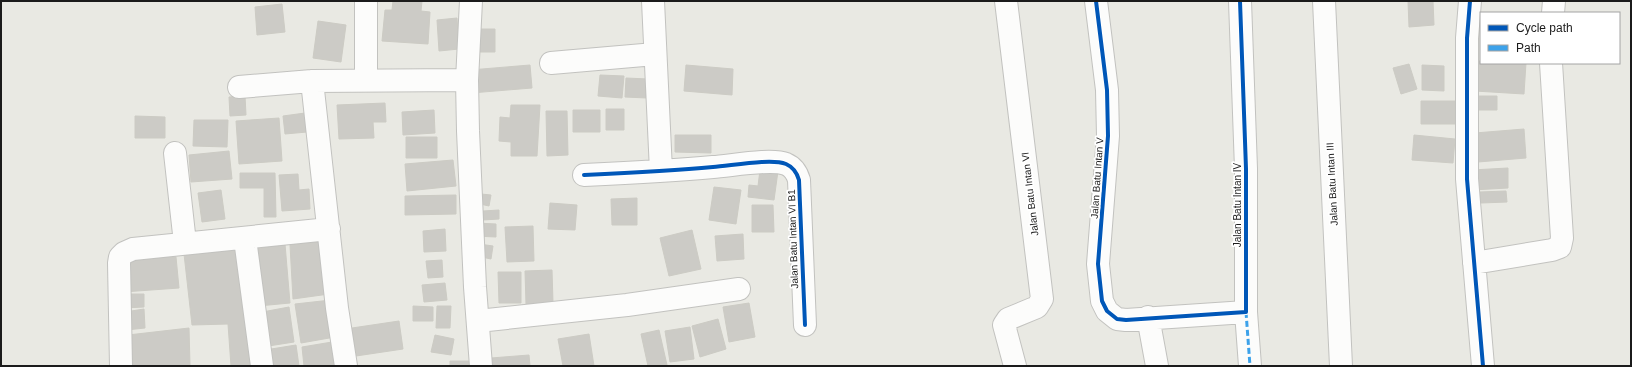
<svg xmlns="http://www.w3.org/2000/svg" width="1632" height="367" font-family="Arial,sans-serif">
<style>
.building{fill:#cccbc6;stroke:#cccbc4}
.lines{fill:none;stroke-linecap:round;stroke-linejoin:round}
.minor-casing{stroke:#c2c2bf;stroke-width:24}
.minor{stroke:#fcfcfb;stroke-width:22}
.quiet{stroke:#3da2ea;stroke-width:3;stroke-dasharray:6 3;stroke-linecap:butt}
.cycleway-casing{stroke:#fff;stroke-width:6}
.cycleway{stroke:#0057b8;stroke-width:4}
.labels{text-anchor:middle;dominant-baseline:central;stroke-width:3.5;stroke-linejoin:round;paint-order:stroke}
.street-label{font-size:10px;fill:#1b1b1b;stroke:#fff}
</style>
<rect width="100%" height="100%" fill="#e9e9e3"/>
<path class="building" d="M393,1H422L421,11L430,12L428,44L382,41L385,10H392Z
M1408,1H1433L1434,25L1409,27Z
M282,4L285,32L257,35L255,7Z
M457,18L459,49L439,51L437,20Z
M318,21L346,25L341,62L313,58Z
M472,29H495V52H472Z
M1477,61H1481V63H1526L1524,94L1475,91Z
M1409,64L1417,89L1401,94L1393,68Z
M530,65L532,88L471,93L470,70Z
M686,65L733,69L732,95L684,91Z
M1422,65L1444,66V91L1422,90Z
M600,75L624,76L622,98L598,96Z
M626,78L648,79L647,98L625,97Z
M245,96L246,115L230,116L229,97Z
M1470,96H1497V110H1470Z
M1421,101H1455V124H1421Z
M385,103L386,122H373L374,138L339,139L337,105Z
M511,105H540L537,156H511V142L499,141L500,117L510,118Z
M606,109H624V130H606Z
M434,110L435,133L403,135L402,112Z
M573,110H600V132H573Z
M546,111H567L568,155L547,156Z
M305,113L307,132L285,134L283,116Z
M135,116L165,117V138H135Z
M279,118L282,161L239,164L236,121Z
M194,120H228L227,147L193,146Z
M1524,129L1526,158L1478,162L1475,133Z
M675,135H711V153L675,152Z
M1414,135L1455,139L1453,163L1412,160Z
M406,137H437V158H406Z
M229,151L232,179L191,182L189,155Z
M453,160L456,186L407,191L405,164Z
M1508,168V188L1472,190V170Z
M760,170L778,171L774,200L748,197L749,185L758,186Z
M240,173H275L276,217H264V188H240Z
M298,174L299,190L309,189L310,209L282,211L279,175Z
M714,187L741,190L736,224L709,220Z
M221,190L225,219L202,222L198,193Z
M1506,191L1507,202L1481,203L1480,192Z
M481,194L491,195L489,206L480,204Z
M456,195V214L405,215V196Z
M637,198V225H612L611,199Z
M550,203L577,205L575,230L548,229Z
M752,205H773L774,232H752Z
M499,210V219L483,220V211Z
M476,223L496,224V237L475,236Z
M533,226L534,261L507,262L505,227Z
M445,229L446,251L424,252L423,231Z
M692,230L701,269L669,276L660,238Z
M743,234L744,259L717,261L715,236Z
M324,241L329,294L293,299L290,245Z
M285,244L290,303L258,306L250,250Z
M479,244L493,246L491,259L477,256Z
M239,250L254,366H231L228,324L192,325L184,254Z
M176,257L179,288L123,292L121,258Z
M442,260L443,277L428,278L426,261Z
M552,270L553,303L526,304L525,271Z
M498,272H521V303H499Z
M445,283L447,300L424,302L422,285Z
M122,294H144V307L123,308Z
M331,300L335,337L301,343L295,304Z
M749,303L755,337L729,342L723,307Z
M413,306L433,307V321H413Z
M437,306H451L450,328H436Z
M289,307L294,342L262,347L257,313Z
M144,309L145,328L126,330L125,312Z
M718,319L726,349L700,357L692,326Z
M399,321L403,349L356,356L352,328Z
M690,327L694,359L670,362L665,331Z
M189,328L190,366H129L128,335Z
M659,330L667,365L648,366L641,334Z
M589,334L594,366H563L558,339Z
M435,335L454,339L451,355L431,352Z
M338,341L341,366H304L302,347Z
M296,345L299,366H267L265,350Z
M529,355L530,366H492L491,358Z
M450,361H477V366H450Z"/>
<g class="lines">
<g class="minor-casing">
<path id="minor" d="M471,1L467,80L468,131L475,287L481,366
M653,1L661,171
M1006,1L1042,299L1037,307L1008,319L1004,325L1015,366
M1096,1L1107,90L1108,136L1098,264L1102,301L1107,311L1117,319L1126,320L1246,312V169L1240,1
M1324,1L1341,366
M1470,1L1467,38V179L1483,366
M1553,13L1554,1
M551,63L655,54
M366,80V1
M312,81L337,308L346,366
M239,87L312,81L467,80
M175,153L185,243
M584,175C627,173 670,171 713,167C730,166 771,158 786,164C793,167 797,173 799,180L805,325
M245,239L262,366
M1474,263L1552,250L1560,247L1562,238L1551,63
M1246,312L1250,366
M1148,317L1157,366
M478,321L627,305L739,289
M121,366L119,263L120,257L124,253L133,249L329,229"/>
</g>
<use href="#minor" class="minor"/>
<path class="quiet" d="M1246,312L1250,366"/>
<g class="cycleway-casing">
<path id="cycleway" d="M1096,1L1107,90L1108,136L1098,264L1102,301L1107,311L1117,319L1126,320L1246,312V169L1240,1
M1470,1L1467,38V179L1483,366
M584,175C627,173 670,171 713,167C730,166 771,158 786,164C793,167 797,173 799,180L805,325"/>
</g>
<use href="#cycleway" class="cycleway"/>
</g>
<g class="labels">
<g class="street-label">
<text transform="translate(1097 178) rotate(-86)">Jalan Batu Intan V</text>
<text transform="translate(1332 184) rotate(-93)">Jalan Batu Intan III</text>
<text transform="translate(1030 194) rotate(-97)">Jalan Batu Intan VI</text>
<text transform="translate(1237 205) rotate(-90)">Jalan Batu Intan IV</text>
<text transform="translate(793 239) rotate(-92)">Jalan Batu Intan VI B1</text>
</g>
</g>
<rect width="1632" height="367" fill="none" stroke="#1b1b1b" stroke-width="4"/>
<rect x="1480" y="12" width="140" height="52" fill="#ffffff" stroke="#a4a4a4"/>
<rect x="1488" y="25" width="20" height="6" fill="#0057b8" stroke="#a4a4a4"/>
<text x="1516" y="32" font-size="12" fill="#1b1b1b">Cycle path</text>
<rect x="1488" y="45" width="20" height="6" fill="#3da2ea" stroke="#a4a4a4"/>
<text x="1516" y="52" font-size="12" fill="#1b1b1b">Path</text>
</svg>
